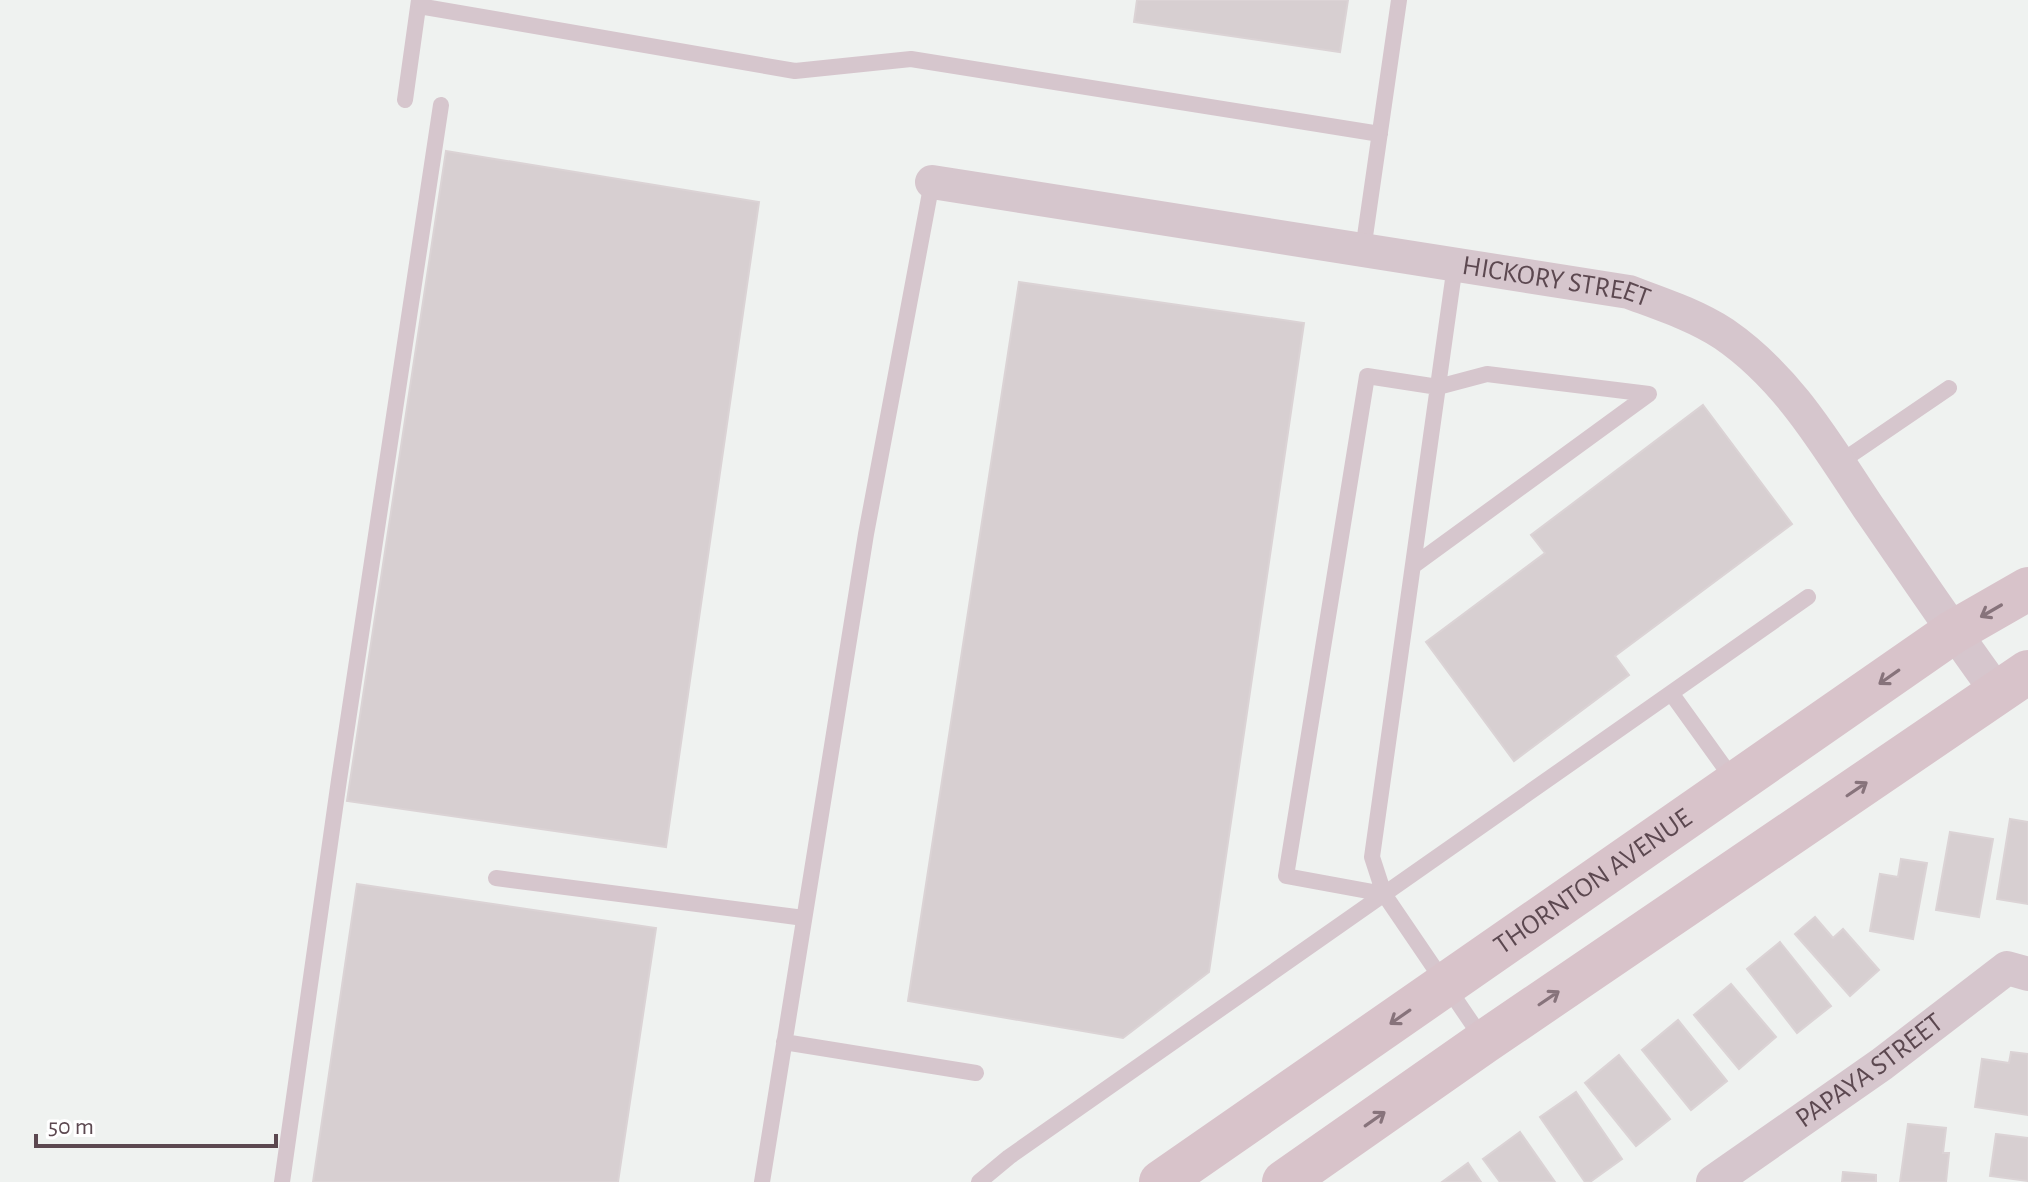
<svg xmlns="http://www.w3.org/2000/svg" width="2028" height="1182" font-family="'Alegreya Sans',sans-serif">
<style>
.building{fill:#d7cfd1;stroke:#dbd3d5;stroke-width:2}
.lines{fill:none;stroke-linecap:round;stroke-linejoin:round}
.service{stroke:#d6c6cd;stroke-width:16}
.minor{stroke:#d6c6cd;stroke-width:34}
.secondary{stroke:#d8c3ca;stroke-width:44}
.oneway{stroke:#87737b}
.labels{text-anchor:middle;dominant-baseline:central;stroke-width:6;stroke-linejoin:round;paint-order:stroke}
.street-label{font-size:28px;fill:#5c4850;stroke:#fff}
</style>
<rect width="100%" height="100%" fill="#eff2f0"/>
<path class="building" d="M1137,0H1348L1340,52L1134,22Z
M446,151L759,202L666,847L347,801Z
M1019,282L1304,323L1209,972L1123,1038L908,1001Z
M1703,405L1792,524L1615,656L1629,675L1514,761L1426,642L1545,553L1531,535Z
M2010,819L2028,822V904L1997,899Z
M1950,832L1993,839L1979,917L1936,910Z
M1901,859L1927,863L1913,939L1870,931L1880,874L1898,877Z
M357,884L656,928L618,1182H313Z
M1815,917L1833,938L1843,929L1879,970L1850,996L1795,934Z
M1780,942L1831,1006L1797,1033L1747,969Z
M1731,984L1776,1037L1739,1069L1694,1015Z
M1678,1020L1727,1081L1691,1110L1642,1050Z
M2011,1052L2028,1054V1115L1975,1107L1982,1059L2009,1063Z
M1619,1055L1670,1119L1636,1146L1585,1083Z
M1576,1092L1622,1159L1590,1182H1585L1540,1117Z
M1908,1124L1946,1128L1943,1153H1949L1946,1182H1900Z
M1520,1132L1555,1182H1500L1483,1159Z
M1996,1134L2028,1138V1181L1990,1176Z
M1468,1163L1481,1182H1442Z
M1843,1172L1876,1175V1182H1842Z"/>
<g class="lines">
<path class="service" d="M419,6L795,71L911,59L1380,134
M405,100L419,0
M1363,250L1399,0
M1455,265L1372,857L1384,894L1484,1041
M1839,463L1949,388
M1671,693L1735,782
M496,878L804,918
M1384,894L1286,876L1367,376L1438,387L1487,374L1649,394L1413,566
M784,1042L976,1073
M282,1182L339,780L441,105
M762,1182L866,534L932,182
M979,1182L1009,1157L1808,597"/>
<g class="minor">
<path id="s1" d="M932,182L1629,292C1661,304 1695,315 1724,334C1788,378 1826,444 1868,507C1911,569 1953,632 1998,693"/>
<path id="s2" d="M1713,1182L1882,1064L2007,968L2028,974"/>
</g>
<g class="secondary">
<path id="s3" d="M1161,1182L1953,632L2028,589"/>
<path d="M1284,1182L1484,1042L2028,672"/>
</g>
</g>
<defs><path id="oneway-shaft" d="M-6 0H5M1.5-3L5.5 0L1.5 3" fill="none" stroke-width="1.6" stroke-linecap="round" stroke-linejoin="round" transform="scale(2)"/></defs>
<g class="oneway">
<use href="#oneway-shaft" transform="translate(1991 611) rotate(150)"/>
<use href="#oneway-shaft" transform="translate(1889 677) rotate(145)"/>
<use href="#oneway-shaft" transform="translate(1857 789) rotate(-34)"/>
<use href="#oneway-shaft" transform="translate(1549 998) rotate(-34)"/>
<use href="#oneway-shaft" transform="translate(1400 1017) rotate(145)"/>
<use href="#oneway-shaft" transform="translate(1375 1119) rotate(-35)"/>
</g>
<g class="labels">
<g class="street-label">
<text stroke="none"><textPath href="#s1" startOffset="632">HICKORY STREET</textPath></text>
<text stroke="none"><textPath href="#s3" startOffset="526">THORNTON AVENUE</textPath></text>
<text stroke="none"><textPath href="#s2" startOffset="192">PAPAYA STREET</textPath></text>
</g>
</g>
<path d="M36 1134v12h240v-12" fill="none" stroke="#5c4850" stroke-width="4"/>
<text x="48" y="1134" font-size="24" fill="#5c4850" stroke="#ffffff" stroke-width="6" paint-order="stroke">50 m</text>
</svg>
